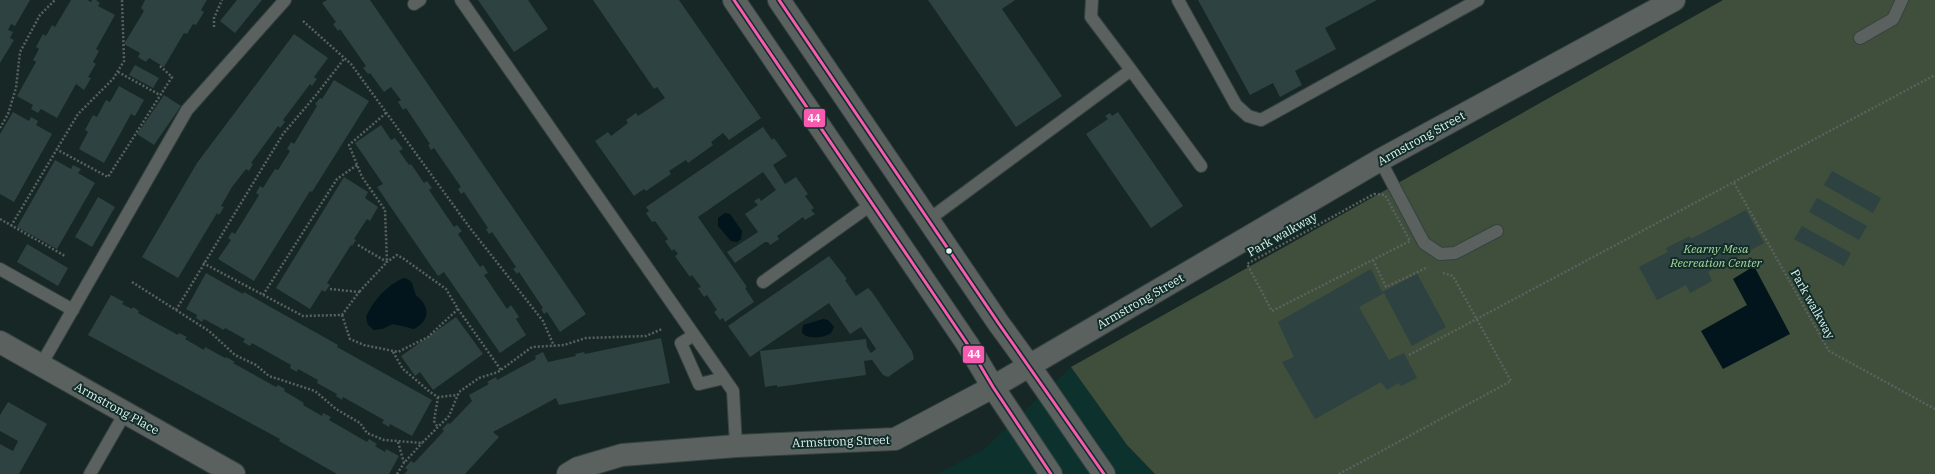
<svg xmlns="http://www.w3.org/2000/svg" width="1935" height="474" font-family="'IBM Plex Serif',serif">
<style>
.built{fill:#0d322e}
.green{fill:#3f4f3b}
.water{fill:#02141c}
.building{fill:#2e4241}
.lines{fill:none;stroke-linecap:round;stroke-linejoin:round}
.service-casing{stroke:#354241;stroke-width:14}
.minor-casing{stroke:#354241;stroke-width:24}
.tertiary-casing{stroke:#354241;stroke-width:24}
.path{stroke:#58625f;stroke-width:2.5;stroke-dasharray:2 2;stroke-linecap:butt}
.service{stroke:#5a615e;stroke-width:12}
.minor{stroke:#5a615e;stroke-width:22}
.tertiary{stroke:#5a615e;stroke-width:22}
.bus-1-casing{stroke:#112d29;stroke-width:6}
.bus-1{stroke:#f75aaf;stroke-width:3}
.bus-dot{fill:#e3f3f0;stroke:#112d29;stroke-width:1.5}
.labels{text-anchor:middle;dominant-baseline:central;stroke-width:4;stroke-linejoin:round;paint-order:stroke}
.street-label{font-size:12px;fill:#e3f3f0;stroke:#112d29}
.park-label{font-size:12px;font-style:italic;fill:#aed69d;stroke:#112d29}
.line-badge{stroke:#112d29;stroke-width:1.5}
.badge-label{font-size:11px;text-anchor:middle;font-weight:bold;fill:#fff}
</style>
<rect width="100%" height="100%" fill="#172725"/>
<path class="built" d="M1071,367L1127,445L1155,474H937L983,450Z"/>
<path class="green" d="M1723,0H1935V474H1155L1127,445L1071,367Z"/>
<path class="water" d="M725,213L730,214L742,231L741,239L737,242L731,241L718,226V218Z
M1754,266L1790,334L1723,369L1701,331L1747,305L1733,279Z
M404,278C415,281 412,287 416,295C417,297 421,299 422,301C431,313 425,323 414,329L393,324L382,329L374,330L368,325L366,317C373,301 388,284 404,278Z
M823,319L828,320L834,327L831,333C824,338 806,340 802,332L803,325Z"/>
<path class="building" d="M0,0H30L15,26L11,24L8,30L13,32L10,38L14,40L0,63Z
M71,0H87L91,2L92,0H96L100,3L98,6L115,15L96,49L99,51L93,62L96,64L88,77L91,78L84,90L76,84L57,118L41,109L38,113L31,109L33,105L17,96L36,62L33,60L39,49L36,47L43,34L46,36L52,25L55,27Z
M145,0H207L201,10L204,12L196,25L193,24L187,34L184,33L164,67L149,58L146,62L138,57L140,53L124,44L144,11L141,8Z
M237,0H262L235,33L220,21Z
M327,0H370L586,314L560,332L547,312L544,314L541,309L543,308L519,272L517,274L513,269L516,267L492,232L489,234L486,229L488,228L464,192L461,194L458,189L461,187L434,148L431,150L428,145L430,144L406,108L403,110L398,102L401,100L391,87L384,92L370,73L368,74L363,68L366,66L340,29L338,31L333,24L336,22L322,3Z
M478,0H528L548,29L514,52Z
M593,0H679L761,118L729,140L723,133L711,142L713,145L688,163L686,160L669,171L671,174L646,191L644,189L634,196L595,141L608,132L611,136L628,123L626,120L636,113L638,116L665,98L657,87L654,89Z
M928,0H1015L1002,9L1062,96L1016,127Z
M1198,0H1377L1325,28L1336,49L1295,71L1302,85L1280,97L1273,83L1250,95Z
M294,34L328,58L314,77L317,79L312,86L310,84L283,120L285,122L280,128L278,126L251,163L253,164L249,171L246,169L232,187L221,206L224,207L219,215L217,213L178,278L142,257L197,163Z
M135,65L159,78L153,88L129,75Z
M334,80L369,101L312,192L310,191L254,281L218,259L231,240L228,238L232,232L235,234L259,195L256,193L260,186L263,188L275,169L278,170L290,151L287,149L291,142L294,144L317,106L315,104L320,98L322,99Z
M119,86L144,100L135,116L131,114L104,163L79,149L88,132L85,130L93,115L97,117L106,100L110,102Z
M164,95L181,106L154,145L137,134Z
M13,112L29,121L31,117L38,121L36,125L52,134L14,202L0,194V134Z
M1118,112L1183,206L1151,228L1086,134L1108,119L1105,116L1110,113L1112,116Z
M381,125L391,140L395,138L403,149L399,151L409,165L411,164L424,183L427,181L432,188L429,190L454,227L457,225L462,231L458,234L480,267L483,265L488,273L484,275L507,309L511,305L519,317L516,319L526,335L500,353L444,272L438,276L377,187L383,184L355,143Z
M763,127L772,140L774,138L787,156L773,165L785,184L796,177L808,194L805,196L814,208L811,210L815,214L805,220L803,217L777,236L779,239L770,245L768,242H765L735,263L727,252L758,232L745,214L758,205L754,201L759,198L761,201L776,190L763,172L698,217L747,287L745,288L754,302L725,322L723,318L720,320L714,312L717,310L707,295L704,297L698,288L701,287L692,275L690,277L675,256L678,254L674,249L672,251L665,241L668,239L655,221L652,222L646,213L649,211L646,207Z
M55,160L71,169L73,165L81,169L78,173L95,183L57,249L17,227Z
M1832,171L1881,198L1873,213L1824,185Z
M344,177L368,192L365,198L378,207L370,221L367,219L354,239L356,240L352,246L351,245L327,283L330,285L325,292L322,290L310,309L276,288Z
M98,197L115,207L92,247L75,237Z
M1817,198L1867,226L1859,240L1809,212Z
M1746,210L1764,243L1708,272L1712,281L1690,293L1686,285L1657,300L1639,267L1668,252L1666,248L1690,236L1691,239Z
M1802,226L1851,253L1844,266L1794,239Z
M27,244L68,268L58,286L17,262Z
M829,256L847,279L845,280L856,296L868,288L872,292L912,351L914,359L888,377L883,375L872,360L864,361L866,375L777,387V385L765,387L760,351L866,339L867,347L871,353L876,349L861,327L850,334L829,303L750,357L728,326Z
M1371,269L1382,292L1417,274L1446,327L1412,346L1384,293L1359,307L1389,360L1404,353L1417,378L1401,386L1398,383L1387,390L1381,382L1315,419L1282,362L1294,357L1278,322Z
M206,273L243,294L244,292L338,345L337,347L432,400L412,436L390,424L389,427L382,423L384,420L343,397L342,400L336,396L337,394L317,383L318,380L298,369L297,372L290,368L291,365L252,343L250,346L243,342L245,339L225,328L224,330L204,319L202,322L196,318L197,315L186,309Z
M111,295L124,302L122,304L132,309L133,307L139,311L138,313L178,335L179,333L187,337L185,339L204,350L205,347L225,358L226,357L235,362L233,363L276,387L278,385L285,389L284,391L304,403L303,405L322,416L323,413L331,417L329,420L367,442L369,439L377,444L375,446L385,452L386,449L399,456L389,474H337L279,441L280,439L88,335Z
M456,317L483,354L433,390L420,372L415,376L401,356Z
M661,338L670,383L559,405L556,398L493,432L499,437L465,474H404L408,470L405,468L411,461L414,463L444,431L442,429L448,423L450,424L472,401L469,395L489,384L487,382L496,377L497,380L536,359L535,356L543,352L548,362L576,356L575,354L584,352L585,354Z
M8,402L47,424L19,474H0V444L13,451L18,441L0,431V415Z"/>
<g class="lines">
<g class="service-casing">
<path id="service" d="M461,0L733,391L736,446
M1092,0L1091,17L1131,70
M1178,0L1236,105L1248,116L1261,120L1478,0
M414,4L420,0
M1860,38L1893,19L1902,0
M1380,160L1424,243L1440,254L1455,253L1497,231
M928,220L1131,70L1201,166
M0,269L73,310
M763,282L872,204
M694,335L681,343L699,384L724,378
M41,365L187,110L285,0
M90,474L125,413"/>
</g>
<g class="minor-casing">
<path id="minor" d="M0,342L234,474"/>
</g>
<g class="tertiary-casing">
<path id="tertiary" d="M734,0L968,345L993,387L1051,474
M779,0L999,324C1036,373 1069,424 1104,474
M568,474L578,468L622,455L736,446L895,439L993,387L1380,160L1674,0"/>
</g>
<path class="path" d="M303,21L351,64L470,228L543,321L554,346
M214,27V18L222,0
M118,72L160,95
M386,113L349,145L362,177L385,210L387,262
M0,128L8,114L16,88L20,52L40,15L55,0
M56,149L108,177L172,77L160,66
M1734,183L1829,351L1935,409
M1374,194L1385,195L1410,241L1272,311L1247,264Z
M0,219L65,256
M11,226L78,114L113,79L124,61L122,0
M358,245L387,262L359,292
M1373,260L1386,287L1428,267
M203,263L303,316L342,315L359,292L330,289
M132,282L209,331L235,355L256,365L269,376L315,391L336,409L360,423L367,433L384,440L422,443L449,416L459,392L479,378L498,372L532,347L564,345L586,338L646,336L662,329
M263,295L337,179L357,165
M458,309L501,370
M176,310L283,134L316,95L344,59
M342,315L350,339L364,345L398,352L428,337L458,309L446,289L404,259L397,255L387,262
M393,352L403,369L430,392L438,397L458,395
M1409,355L1935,75
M437,426L434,421L438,397
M398,442L404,463L422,443
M397,474L404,463
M1339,474L1511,381L1453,276L1443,273"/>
<use href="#service" class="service"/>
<use href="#minor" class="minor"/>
<use href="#tertiary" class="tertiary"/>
<g class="bus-1-casing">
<path id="bus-1" d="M734,0L968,345L993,387L1051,474
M779,0L999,324L1104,474"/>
</g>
<use href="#bus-1" class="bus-1"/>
</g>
<circle class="bus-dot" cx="949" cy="251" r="3.5"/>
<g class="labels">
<g class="street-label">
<text transform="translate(1421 138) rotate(-29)">Armstrong Street</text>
<text transform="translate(1282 234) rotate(-29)">Park walkway</text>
<text transform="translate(1140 301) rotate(-30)">Armstrong Street</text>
<text transform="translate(1813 304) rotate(61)">Park walkway</text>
<text transform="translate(117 408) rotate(29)">Armstrong Place</text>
<text transform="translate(841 441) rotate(-2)">Armstrong Street</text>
</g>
<g class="park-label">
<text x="1716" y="248">Kearny Mesa<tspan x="1716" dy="14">Recreation Center</tspan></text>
</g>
</g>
<g class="line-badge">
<rect x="803" y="108" width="23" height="20" rx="4" fill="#f75aaf"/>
<rect x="962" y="345" width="23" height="19" rx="4" fill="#f75aaf"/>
</g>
<g class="badge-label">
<text x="814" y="122">44</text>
<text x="974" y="358">44</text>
</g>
</svg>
